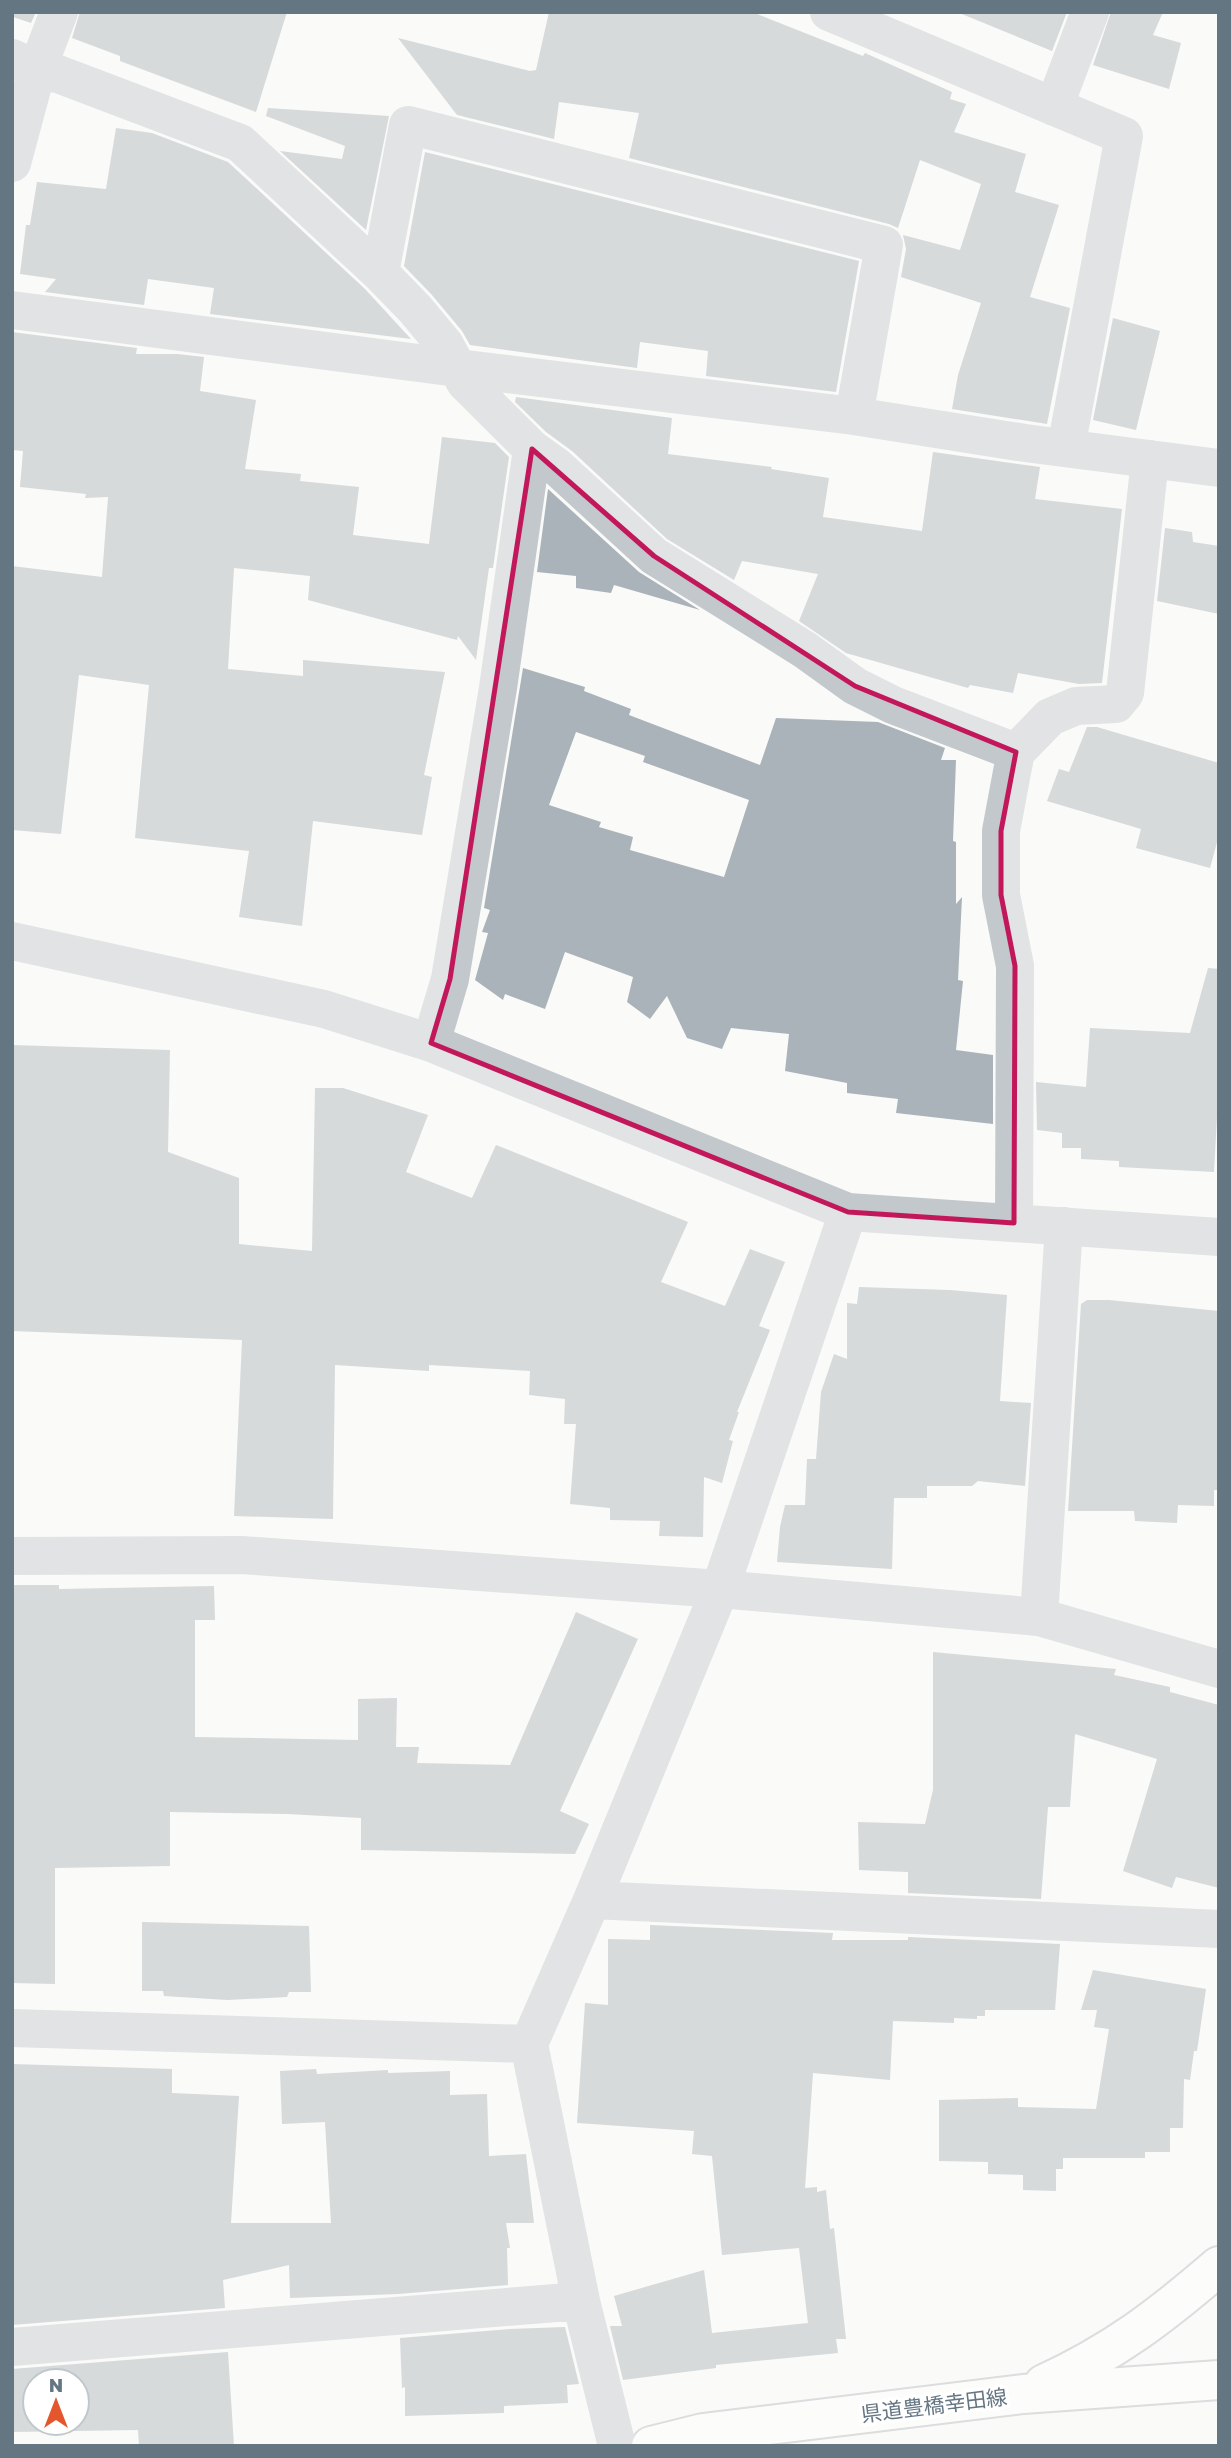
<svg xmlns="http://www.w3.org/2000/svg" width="1231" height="2458" font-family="'Golos Text','Noto Sans JP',sans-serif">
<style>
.building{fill:#aab3b9;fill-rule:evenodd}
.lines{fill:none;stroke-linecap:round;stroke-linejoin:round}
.major-casing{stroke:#b5babe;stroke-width:42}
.minor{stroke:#c3c8cc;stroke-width:38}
.major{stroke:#fff;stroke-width:38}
.marked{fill:none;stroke:#c2185b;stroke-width:5;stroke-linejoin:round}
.labels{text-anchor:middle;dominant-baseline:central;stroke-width:7;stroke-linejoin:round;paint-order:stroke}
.street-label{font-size:21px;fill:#657683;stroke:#fff}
</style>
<rect width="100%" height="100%" fill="#fafaf8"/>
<path class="building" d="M14,12H36L31,23L13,17Z
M80,12H287L256,112L120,61V56L72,38Z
M549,12H752L863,56L865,53L952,92L950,99L966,104L954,132L1026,154L1015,192L1059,205L1030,297L1070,308L1047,424L952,409L958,375L981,303L901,277L906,249L903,235L960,250L981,184L920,160L898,228L889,224L629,158L639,113L559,102L554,139L457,115L398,38L530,71L536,70Z
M957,12H1067L1052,51Z
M1111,12H1163L1153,35L1181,43L1169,89L1093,65Z
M268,108L389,116L366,230L280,151L342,159L345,146L266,116Z
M116,128L152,133L228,162L365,289L411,339L210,314L214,288L148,279L144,305L45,292L56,279L20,274L26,225H30L37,182L106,189Z
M425,152L859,261L836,392L706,376L708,351L640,342L637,368L470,345L462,331L432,295L404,266Z
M1113,318L1160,331L1136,430L1093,420Z
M12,332L137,348L136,354H177L204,357L200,391L256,400L245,469L301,474L300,481L359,487L353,535L429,544L442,437L495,443L509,457L493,568H489L476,660L458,636L457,640L308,600L310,576L234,568L228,669L303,676V660L445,672L424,775L432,777L422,835L313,821L302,926L239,917L249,851L135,838L149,685L79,675L61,834L12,830V566L102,577L108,497L85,498L86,494L20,487L23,451L12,450Z
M516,397L672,418L668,454L772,467L771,469L829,478L823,517L922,531L933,452L1040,467L1035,499L1122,509L1102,683L1079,684L1018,673L1013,693L970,685L968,688L846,653L799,621L818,574L742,561L734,580L667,539L572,451L546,432L515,402Z
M548,489L639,572L700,610L614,585L611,593L576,588V576L537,572Z
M1165,528L1192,532L1193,542L1219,546V614L1157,601Z
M523,668L585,687L584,691L631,709L629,715L760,765L776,718L878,722L945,748L941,760H956L953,841L956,842V904L962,897L958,980L963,981L956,1050L993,1055V1124L896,1113L898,1099L847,1093V1083L785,1071L789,1034L731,1028L722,1049L687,1038L667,996L650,1019L627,1002L633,977L565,952L545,1009L505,994L503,1000L475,980L488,933L482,932L490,910L484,908ZM576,732L645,756L643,762L749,800L724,877L630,850L633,837L599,827L601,822L549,805Z
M1087,727H1097L1219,763V835L1210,868L1136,848L1141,829L1047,801L1059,769L1069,772Z
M1208,968L1219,969V1080L1214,1172L1119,1167V1161L1081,1159V1148H1062V1133L1037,1130L1036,1082L1086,1087L1090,1028L1190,1033Z
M12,1045L170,1050L168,1152L239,1178V1244L312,1251L315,1088H343L428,1115L406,1172L472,1198L496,1145L688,1222L661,1282L725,1306L750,1249L785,1262L759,1326L770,1330L737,1412H739L729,1440L733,1441L722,1483L704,1477L703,1537L659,1536L660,1521L610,1520V1508L570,1504L576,1424H564L565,1399L529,1395L530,1371L429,1365V1371L335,1365L333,1519L234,1516L242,1340L12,1331Z
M859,1287L950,1290L1007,1295L1000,1401L1031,1403L1025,1486L978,1481L972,1486H927V1498H894L892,1569L777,1562L780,1527L785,1505H805L807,1459H816L821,1392L834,1354L847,1359V1303L857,1304Z
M1087,1300H1109L1219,1311V1490H1214V1506L1178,1505L1177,1523L1135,1521L1134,1511H1068L1081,1304Z
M13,1585H59V1589L214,1586L215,1620H195V1737L358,1740V1699L397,1698L396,1747H419L417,1763L510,1765L576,1612L638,1639L560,1811L589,1824L575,1854L361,1850V1818L287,1814L170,1812V1866L55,1868V1984L12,1983Z
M933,1652L1116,1669L1114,1675L1170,1687V1692L1219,1705V1888L1176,1877L1172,1888L1123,1871L1157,1759L1075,1734L1070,1807H1048L1041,1899L908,1893V1872L859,1870L858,1822L925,1824L933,1790Z
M142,1922L309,1926L311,1992H289L287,1997L227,2000L164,1996L163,1991H142Z
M650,1925L833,1933L832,1940H908V1937L1060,1944L1055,2010H985V2016H977V2019L954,2018V2023L893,2021L890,2080L813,2073L805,2188L817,2187V2192L826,2190L830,2229L834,2228L846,2339H836L838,2353L716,2365V2368L623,2380L610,2326H622L614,2296L704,2270L712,2333L808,2323L799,2248L722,2255L712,2156L692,2154L694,2131L577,2123L585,2003L608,2005V1939L650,1940Z
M1093,1970L1206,1989L1197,2051H1194L1190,2080L1184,2079L1183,2128H1170V2152H1145V2158H1063V2169H1056V2191L1023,2190V2175L988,2174V2162L939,2161V2100L1018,2098V2107L1096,2109L1109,2029L1094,2027L1097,2010H1081Z
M12,2064L172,2069V2093L239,2096L231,2223H331L325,2122L282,2124L280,2071L316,2069L317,2074L388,2070V2073L450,2071V2095L487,2094L489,2156L526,2154L534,2223H506L510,2248H507L508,2285L398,2294L290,2298L289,2265L223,2280L225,2308L12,2325Z
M565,2327L579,2384L567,2385L568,2403L504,2406V2413L405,2416V2387L402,2388L400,2338L510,2329Z
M228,2352L234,2446H139L138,2430L12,2432V2369ZM35,2381H77V2423H35Z"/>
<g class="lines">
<g class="major-casing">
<path id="major" d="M1044,2384C1114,2352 1161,2316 1219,2266
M651,2446L703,2433L1023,2394L1219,2380"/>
</g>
<path class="minor" d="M829,12L1124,136L1066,448
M12,58L37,70L58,74L240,143L380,273L415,309L445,345L465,382L532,449L498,688L450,979L431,1043
M1054,107L1090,12
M12,163L37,70L59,12
M380,273L408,125L884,245L854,416
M12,310L457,368L854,416L1025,443L1219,468
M532,449L557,467L654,556L805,650L855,686L893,705L1016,752
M12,941L324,1009L431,1043L848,1212L1219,1237
M1014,1223L1015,966L1001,895V831L1012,772L1016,752L1050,717L1076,706L1116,704L1125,693L1150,459
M12,1556L241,1555L720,1589L1039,1617L1219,1669
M1039,1617L1064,1226
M592,1900L1219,1929
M12,2028L529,2044
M12,2347L581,2301
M617,2446L581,2301L529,2044L592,1900L720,1589L848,1212"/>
<use href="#major" class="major"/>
</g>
<path d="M0 0H1231V2458H0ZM532,449L654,556L855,686L1016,752L1001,831V895L1015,966L1014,1223L848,1212L431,1043L450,979Z" fill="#fafaf8" fill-opacity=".55" fill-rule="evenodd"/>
<path class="marked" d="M532,449L654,556L855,686L1016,752L1001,831V895L1015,966L1014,1223L848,1212L431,1043L450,979Z"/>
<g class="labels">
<g class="street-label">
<text transform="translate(934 2405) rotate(-7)">県道豊橋幸田線</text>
</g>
</g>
<rect width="1231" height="2458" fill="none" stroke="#657683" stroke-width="28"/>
<g transform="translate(56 2402)"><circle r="33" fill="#ffffff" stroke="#c1c8cd" stroke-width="2"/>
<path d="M0-5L12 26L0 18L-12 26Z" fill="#e4572e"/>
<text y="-10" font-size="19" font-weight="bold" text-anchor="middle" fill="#657683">N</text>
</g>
</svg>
